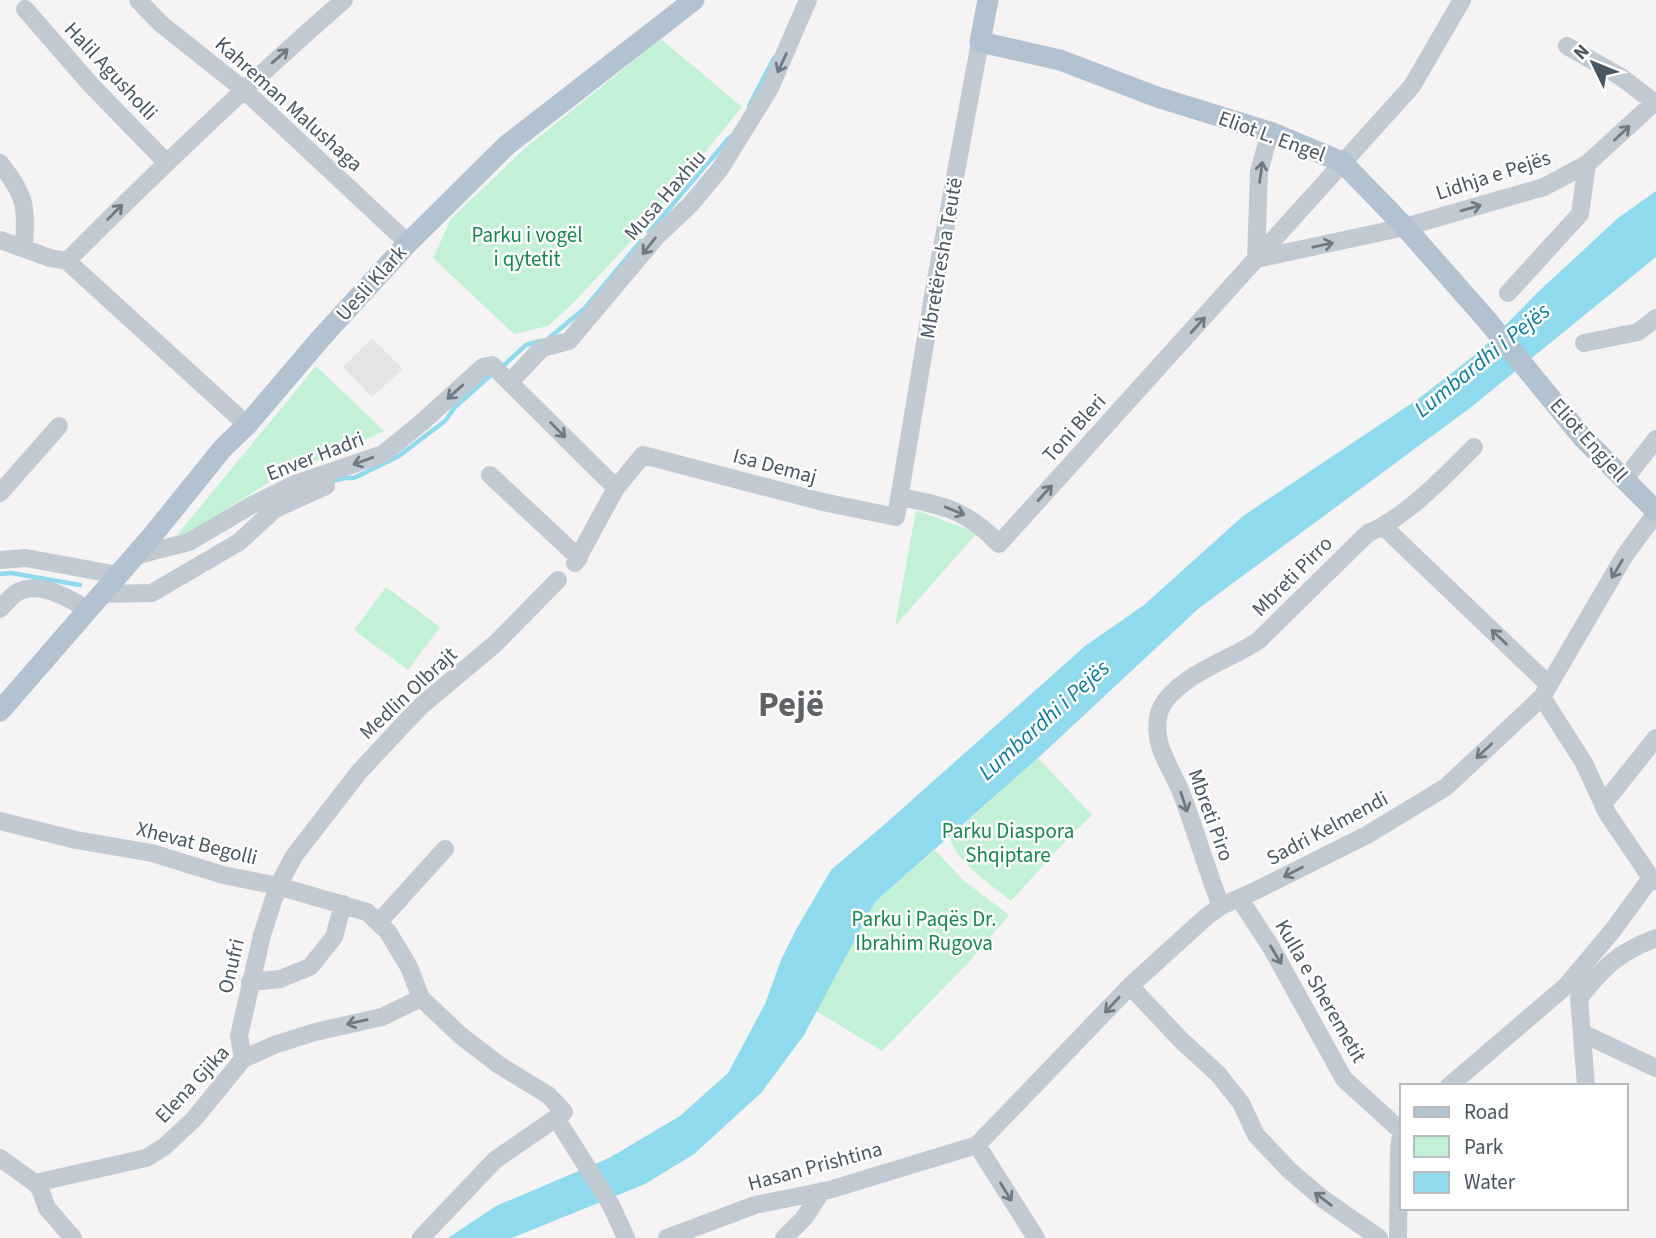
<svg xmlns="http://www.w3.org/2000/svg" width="1656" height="1238" font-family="'Source Sans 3',sans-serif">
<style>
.education{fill:#e6e4e5}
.green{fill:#c3f1d5}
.water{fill:#90daee}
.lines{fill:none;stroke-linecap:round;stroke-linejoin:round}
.stream{stroke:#90daee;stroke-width:4.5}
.minor{stroke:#c1cad2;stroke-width:18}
.major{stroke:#b3c2d1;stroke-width:21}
.oneway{stroke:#6e7983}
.labels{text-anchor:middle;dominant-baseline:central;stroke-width:5;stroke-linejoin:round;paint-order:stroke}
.street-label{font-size:21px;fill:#4a5661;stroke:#fff}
.park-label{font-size:21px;fill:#17864f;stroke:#fff}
.water-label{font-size:23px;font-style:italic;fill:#0c7c9b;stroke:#fff}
.town-label{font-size:35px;font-weight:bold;fill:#5f6368;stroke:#fff}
</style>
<rect width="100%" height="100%" fill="#f5f3f3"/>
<path class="education" d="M372,338L403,369L372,397L343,367Z"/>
<path class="green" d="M661,39L742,107L640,232L573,303L548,326L514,334L433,258L451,219L524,149Z
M316,366L384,431L325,458L290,469L194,530L181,536L177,535Z
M916,510L977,533L895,626Z
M386,587L440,627L408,670L354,630Z
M1038,758L1092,815L1068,838L1011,901C992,885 955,862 950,837Z
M935,850L963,880L1009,915L968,963L882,1051L816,1011L875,902Z"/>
<path class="water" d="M1656,191V257L1470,408L1198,609L1038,758L875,902L804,1035L761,1093L694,1154L645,1184L512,1238H448L496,1206L609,1158L680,1116L728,1073L765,1004L781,960L797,928L831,870L885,824L1085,646L1144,605L1243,516L1418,399L1480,351L1538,292L1618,218Z"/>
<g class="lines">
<path class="stream" d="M749,106L774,58
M649,232L730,137
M549,338L585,308L641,241
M502,367L526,345L540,341
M329,482L344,478H354L399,456L445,421L455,407L492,374
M0,574L11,573L80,585"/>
<path class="minor" d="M138,0L160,23L243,89L408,243
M25,9L91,85L166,162
M1567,46L1621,77L1654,102
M1270,132L1259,172L1256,259L1405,227L1544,187L1587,164L1656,101
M0,163C27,198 26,205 24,249
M0,240L50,258L67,261L247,425
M67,261C157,171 248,84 344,0
M1508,293L1580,214L1587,164
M1584,343L1638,332L1656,318
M510,382L542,348L569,341L657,236L690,205L720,169L770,88L808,0
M490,475L579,558
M1624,480L1656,439
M0,493L59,426
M901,497C945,506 967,510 999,544L1412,86L1462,0
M1384,527L1549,685
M134,556L189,542L252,505L295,484L383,454L420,424L483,367L492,365L616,488
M0,560L26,558L118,575
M575,563L616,488L643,455L823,502L896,517L933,296L980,42
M101,594L152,593L239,542L275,509L326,486
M0,609C6,603 12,594 20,591C42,581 70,600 88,609
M1542,697L1584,763L1607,813L1651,878L1656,881
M1603,804L1656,738
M0,821L76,840L152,853L223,875L278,886L367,912L388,932L409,967L421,998L460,1035L499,1065L548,1095L564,1112L556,1118
M1239,898L1271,947L1344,1079L1401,1131
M1221,906C1206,868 1195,828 1180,790C1173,773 1160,754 1158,736C1156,723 1157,712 1165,701C1189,671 1227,661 1258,641L1368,533C1404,519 1446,475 1474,447
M379,922L445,849
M250,982L280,979L310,967L334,937L343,904
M1130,986L1182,1041L1218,1074L1241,1103L1256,1135L1289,1170L1323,1199L1379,1238
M1579,998C1604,967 1617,953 1656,938
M1579,998L1586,1086
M1582,1033L1656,1068
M243,1059L239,1036L262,935L278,886L294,856L359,772L401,727L422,705L495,644L558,580
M1449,1086L1566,986L1613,930L1651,878
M977,1145L1036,1238
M0,1158L35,1183L40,1189L47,1208L73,1238
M35,1183L146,1158L164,1147L194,1119L243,1059L274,1045L315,1032L382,1017L421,998
M421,1238L495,1160L556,1118L611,1205L626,1238
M667,1238L755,1205L829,1190L977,1145L1130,986L1206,917L1221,906L1253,892L1367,835L1446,787L1542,697L1625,555L1656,513
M784,1238L804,1218L822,1191
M1398,1238L1399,1148L1402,1130"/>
<path class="major" d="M988,0L980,42L1060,60L1157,97L1270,132L1342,162L1405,227L1486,319L1583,438L1656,511
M0,711L152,536L223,448L247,425L321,338L408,243L507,145L694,0"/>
</g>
<defs><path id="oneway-shaft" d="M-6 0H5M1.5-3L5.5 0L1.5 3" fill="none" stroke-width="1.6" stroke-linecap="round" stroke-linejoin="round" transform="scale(1.75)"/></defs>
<g class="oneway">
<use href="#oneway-shaft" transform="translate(280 56) rotate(-41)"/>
<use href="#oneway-shaft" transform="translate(782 63) rotate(115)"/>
<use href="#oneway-shaft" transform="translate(1622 133) rotate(-43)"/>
<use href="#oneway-shaft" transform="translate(1261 172) rotate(-82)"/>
<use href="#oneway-shaft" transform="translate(1471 208) rotate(-16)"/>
<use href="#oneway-shaft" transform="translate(115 212) rotate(-45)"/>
<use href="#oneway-shaft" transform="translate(1323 245) rotate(-12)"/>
<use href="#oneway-shaft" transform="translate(649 246) rotate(128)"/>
<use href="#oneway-shaft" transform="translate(1198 325) rotate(-48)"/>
<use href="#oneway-shaft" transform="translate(455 392) rotate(138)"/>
<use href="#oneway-shaft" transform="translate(558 430) rotate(45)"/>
<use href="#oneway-shaft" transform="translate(363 461) rotate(160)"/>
<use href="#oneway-shaft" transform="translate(1045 493) rotate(-48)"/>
<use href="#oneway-shaft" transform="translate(955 511) rotate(22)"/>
<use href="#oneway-shaft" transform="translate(1617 569) rotate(121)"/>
<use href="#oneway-shaft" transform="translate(1499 637) rotate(-136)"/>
<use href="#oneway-shaft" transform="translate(1484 751) rotate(137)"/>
<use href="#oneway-shaft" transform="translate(1184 802) rotate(72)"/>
<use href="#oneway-shaft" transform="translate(1293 872) rotate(153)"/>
<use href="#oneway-shaft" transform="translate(1276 955) rotate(59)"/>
<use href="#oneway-shaft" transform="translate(1112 1005) rotate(133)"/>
<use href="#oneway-shaft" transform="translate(357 1022) rotate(167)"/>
<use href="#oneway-shaft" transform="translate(1006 1192) rotate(58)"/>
<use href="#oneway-shaft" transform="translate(1323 1199) rotate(-142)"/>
</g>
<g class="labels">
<g class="street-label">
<text transform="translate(111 71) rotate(47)">Halil Agusholli</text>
<text transform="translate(289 104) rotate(42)">Kahreman Malushaga</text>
<text transform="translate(1272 136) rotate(20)">Eliot L. Engel</text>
<text transform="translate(1493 175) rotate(-18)">Lidhja e Pejës</text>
<text transform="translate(665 195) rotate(-49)">Musa Haxhiu</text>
<text transform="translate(941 258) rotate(-80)">Mbretëresha Teutë</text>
<text transform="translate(371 283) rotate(-48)">Uesli Klark</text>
<text transform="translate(1074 428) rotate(-48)">Toni Bleri</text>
<text transform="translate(1589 440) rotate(48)">Eliot Engjell</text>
<text transform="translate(315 456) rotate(-21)">Enver Hadri</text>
<text transform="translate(775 466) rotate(15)">Isa Demaj</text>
<text transform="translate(1292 576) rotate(-45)">Mbreti Pirro</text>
<text transform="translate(408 693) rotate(-43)">Medlin Olbrajt</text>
<text transform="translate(1211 815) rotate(70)">Mbreti Piro</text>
<text transform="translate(1327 828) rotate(-28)">Sadri Kelmendi</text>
<text transform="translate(197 843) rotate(14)">Xhevat Begolli</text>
<text transform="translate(231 966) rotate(-77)">Onufri</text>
<text transform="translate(1321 991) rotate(60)">Kulla e Sheremetit</text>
<text transform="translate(192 1084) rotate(-47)">Elena Gjika</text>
<text transform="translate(815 1166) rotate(-15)">Hasan Prishtina</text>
</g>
<g class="park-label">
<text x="527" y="235">Parku i vogël<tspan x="527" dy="24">i qytetit</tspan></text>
<text x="1008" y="831">Parku Diaspora<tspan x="1008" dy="24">Shqiptare</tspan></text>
<text x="924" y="919">Parku i Paqës Dr.<tspan x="924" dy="24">Ibrahim Rugova</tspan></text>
</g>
<g class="water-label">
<text transform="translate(1482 360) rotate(-39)">Lumbardhi i Pejës</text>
<text transform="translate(1044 720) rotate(-42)">Lumbardhi i Pejës</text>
</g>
<g class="town-label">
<text x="791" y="705">Pejë</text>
</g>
</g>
<rect x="1400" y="1084" width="228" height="126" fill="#ffffff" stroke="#b7bbc0" stroke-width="2"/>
<rect x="1414" y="1107" width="35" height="10" fill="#b3c2d1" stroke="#b7bbc0" stroke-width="2"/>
<text x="1464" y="1119" font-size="21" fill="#4a5661">Road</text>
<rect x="1414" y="1136" width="35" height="21" fill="#c3f1d5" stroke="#b7bbc0" stroke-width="2"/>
<text x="1464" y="1154" font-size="21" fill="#4a5661">Park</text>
<rect x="1414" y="1172" width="35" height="21" fill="#90daee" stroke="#b7bbc0" stroke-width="2"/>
<text x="1464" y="1189" font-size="21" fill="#4a5661">Water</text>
<g transform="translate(1593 63) rotate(313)" stroke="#ffffff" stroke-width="5" paint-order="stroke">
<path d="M0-5L12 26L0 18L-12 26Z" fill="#4a5661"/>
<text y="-10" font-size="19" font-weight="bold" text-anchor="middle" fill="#4a5661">N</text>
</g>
</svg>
